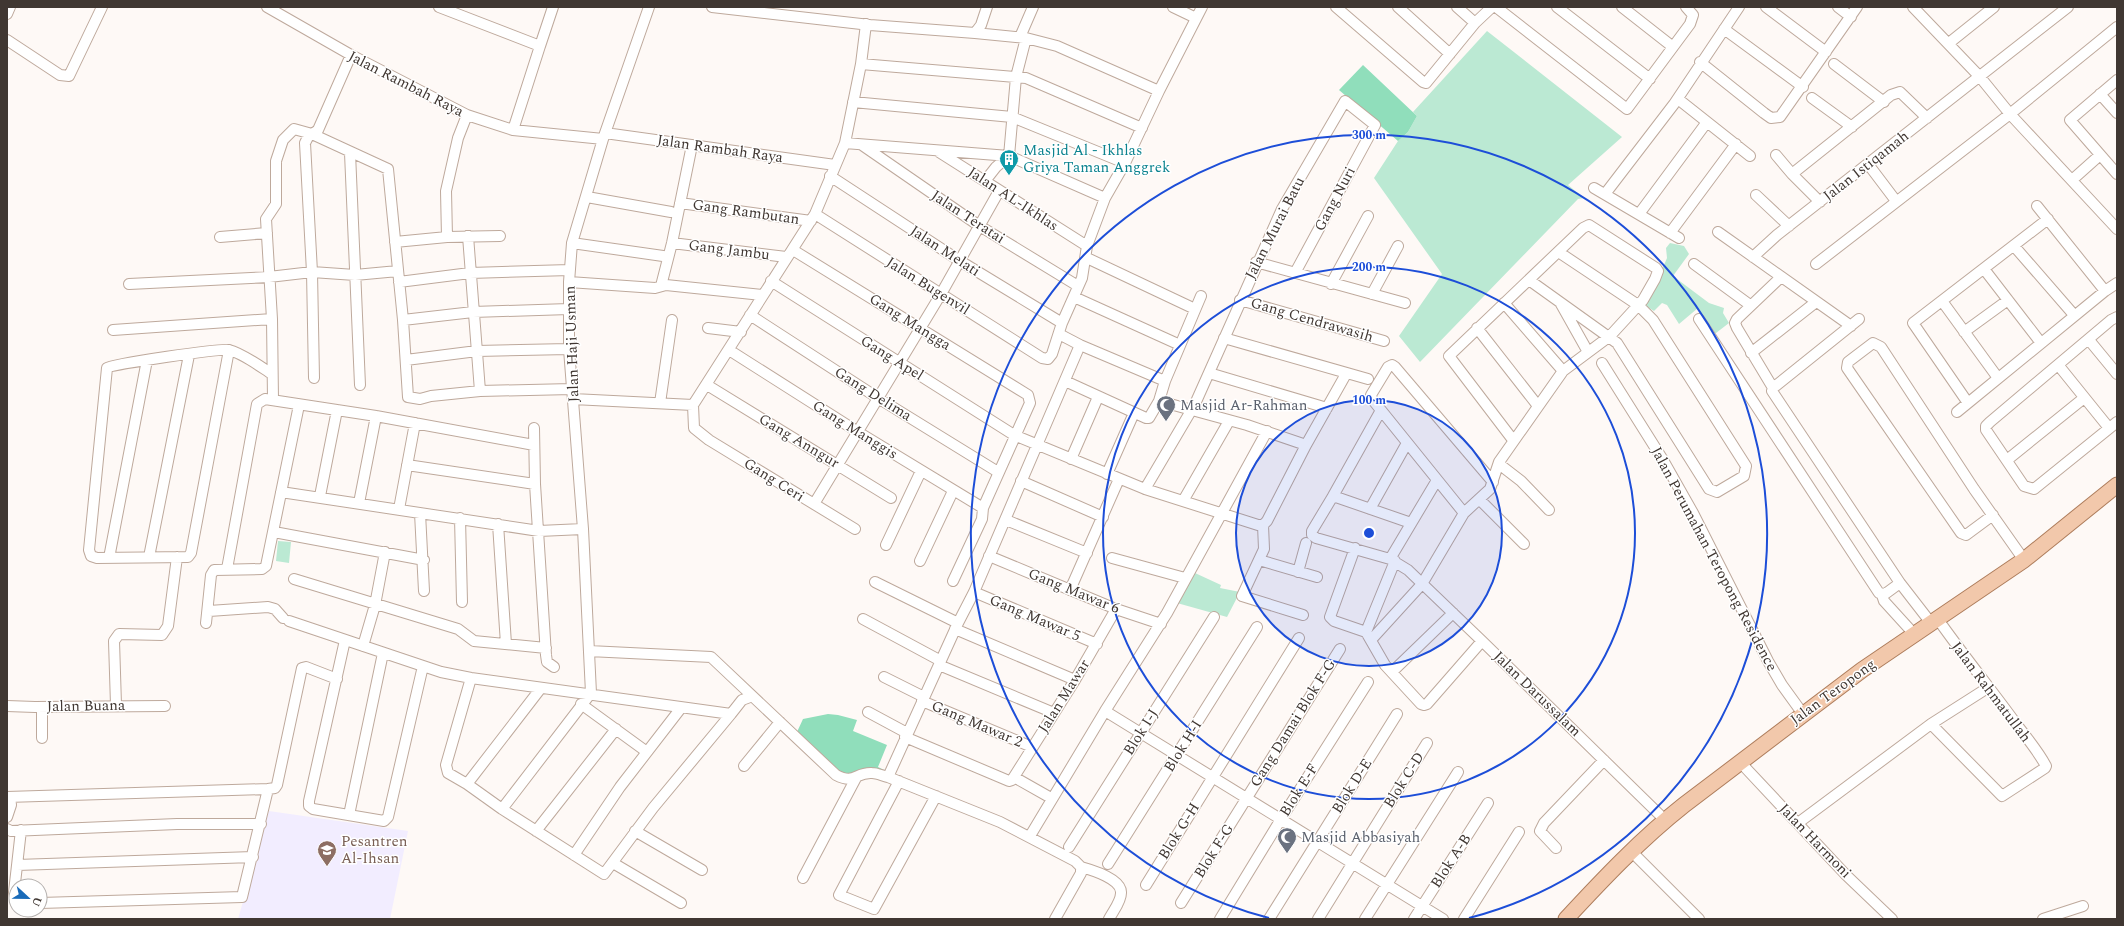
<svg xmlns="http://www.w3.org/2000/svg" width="2124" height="926" font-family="Spectral,serif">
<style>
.education{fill:#f2edff}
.green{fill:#bbe9d3}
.forest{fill:#90debb}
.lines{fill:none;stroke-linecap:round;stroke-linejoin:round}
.street-casing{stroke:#bea99c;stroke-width:12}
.primary-casing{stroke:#ae7d5c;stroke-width:17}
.street{stroke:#fff;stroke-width:10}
.primary{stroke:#f2c8ab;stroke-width:15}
.ring{fill:none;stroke:#1d4ed8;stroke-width:2}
.labels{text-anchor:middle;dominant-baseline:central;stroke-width:3;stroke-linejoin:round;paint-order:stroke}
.street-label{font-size:15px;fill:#403732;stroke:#fff}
.culture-label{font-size:15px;fill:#0d838f;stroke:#fff;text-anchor:start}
.worship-label{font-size:15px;fill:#5b616d;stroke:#fff;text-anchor:start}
.education-label{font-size:15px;fill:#785e54;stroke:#fff;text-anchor:start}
.centre{fill:#1d4ed8;stroke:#fff;stroke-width:2}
.ring-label{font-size:12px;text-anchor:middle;font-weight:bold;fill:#1d4ed8;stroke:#fff;stroke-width:3;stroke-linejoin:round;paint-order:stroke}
</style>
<rect width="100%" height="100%" fill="#fef9f6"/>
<path class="education" d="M269,811L408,831L390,919H238Z"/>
<path class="green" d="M1487,31L1622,137L1568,185L1584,198L1578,199L1420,362L1399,336L1442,274L1374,178L1398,141L1408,132L1417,116L1413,112Z
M1670,243L1684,246L1689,254L1673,276L1709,303L1724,308L1723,313L1729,323L1716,333H1713L1698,308L1679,324L1667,305L1662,303L1654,311L1643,304L1664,265L1667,258L1666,248Z
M278,541L291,542L289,563L276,561Z
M1195,573L1221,585L1220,588L1240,592L1227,617L1177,603Z"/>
<path class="forest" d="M1363,65L1417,116L1408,132L1398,141L1339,90Z
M828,714L838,715L857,720L853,731L887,745L878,767L886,771L854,775L838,773L797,732L803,719Z"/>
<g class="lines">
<g class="street-casing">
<path id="street" d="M267,7L351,55L467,115L513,130L603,139
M439,7L540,46L513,130
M712,7L870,25L975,33L981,25L987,7
M1173,7L1196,18
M1336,7L1423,82L1426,83L1475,23L1492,7
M1398,7L1450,54
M1457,7L1475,23
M1496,7L1627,109L1690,24L1693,15L1686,7
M1557,7L1650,79
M1622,7L1673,47
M1766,7L1826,52
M1838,7L1851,17
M1913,7L1980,77L2010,114L2117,229
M7,14L10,7
M1724,29L1803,87
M975,33L1026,38L1057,46L1159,91
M1020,37L1033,7
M7,40L60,75L69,76L102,7
M1949,43L1994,7
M540,46L553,7
M1700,62L1764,113L1771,118L1780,117L1857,7
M861,64L1026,78L1142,128
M1834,64L1884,102
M2117,80L2070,120L2117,174
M2100,94L2117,113
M1812,98L1852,127
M1678,99L1750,156
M853,102L1012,117L1125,163
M605,133L835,165
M845,143L1009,156L1105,198
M692,145L672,243L662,282L666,285L762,295
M862,145L978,225L1078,286
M939,152L1087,246
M350,153L360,385
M1776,155L1792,174
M1868,164L1896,201
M830,176L960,261L1062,323
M2072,180L2100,155
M985,181L996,167L1009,156L1016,77L1026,38
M1594,188L1679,238
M1605,194L1674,104L1739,7
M1756,195L1789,226
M587,197L671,212
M1820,202L1792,174L1891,95L1900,92L1927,118
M680,203L811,221
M2037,206L2105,291
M815,214L1042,358L1048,359L1052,354L1062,323L1082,278L1087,246L1105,198L1125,163L1159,91L1202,7
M1639,214L1707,122
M1718,232L1851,326
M1670,233L1736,144
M468,236L480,391
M220,237L267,233
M447,237L446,191L458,138L467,115
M395,242L447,237L500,236
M572,243L663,256
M672,243L786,257
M2014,246L2074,315
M793,250L1028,395L1030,403L983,508
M1753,257L1777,235L2068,7
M1087,258L1195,309
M1256,262L1405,303
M1694,264L1750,305
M1816,264L2010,114L2117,27
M1984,269L2041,343
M1781,277L1737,319L1735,323L1737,328L1773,388L1772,391L1900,583L1931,623
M1529,280L1617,343L1709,489L1717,492L1744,476L1746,466L1653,320L1638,305L1560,253
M771,281L1014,435L1145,489L1258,525H1263L1267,521L1306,445L1346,374
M399,282L470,273L570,270
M569,282L655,288L666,285
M129,284L269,277L312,272L355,275L398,271
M1331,284L1368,216
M1372,294L1398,246
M1074,297L1180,345
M1240,300L1384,341
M1942,301L1998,378
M1504,303L1563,371
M1561,304L1588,352
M750,315L878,398L998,472
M2117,317L2111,320L1990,422L1986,426V430L2024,486L2034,489L2117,422
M1699,319L1879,593L1885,594L1900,583
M403,320L473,312L569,309
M708,328L741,332
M1477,328L1538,406
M113,330L272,319
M1964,332L2008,300
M1059,334L1080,345L1165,381
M1224,338L1368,379
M2089,340L2117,374
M229,350L191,553L188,557L97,558L91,556L89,550L107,368C112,364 222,348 229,350C242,353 261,367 272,374
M729,350L858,432L983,508
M1751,353L1816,302
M406,360L477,351L569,349
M1602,363L1663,460L1693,513L1768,661L1782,685L1803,714
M2059,366L2109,428
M1209,373L1327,408
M314,378L312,272L305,143L308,137L318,130L351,55
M1065,381L1146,418H1149L1159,401L1165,381L1201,296
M707,385L891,498
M1773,388L1859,319
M573,399L693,405
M273,400L272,319L266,219L276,204V161L283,140L294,129L312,134L388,169L403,320L408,397L420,399L431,396L480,391L572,389
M1159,401L1247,425L1306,445
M660,403L672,320
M1968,403L1913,323L2048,219
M1380,412L1333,496L1411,523
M1957,412L2105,291L2117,283
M534,428L535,484L546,655L547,662L554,667
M1071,459L1098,397
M2007,460L2084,398
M1499,464L1521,481L1549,510
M407,465L535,484
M1107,474L1134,413
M1437,480L1390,559L1408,570L1482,641L1665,820
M1021,481L1103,517
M1145,489L1195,404L1282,209L1345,101L1375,125L1295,273
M281,492L539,531L583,529
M320,496L337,410
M1333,496L1312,531V535L1316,538L1390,559
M1479,499L1524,544
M1183,501L1229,421
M359,503L376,416
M814,504L941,294L999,191
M399,509L415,423
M1370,509L1407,443
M420,513L424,591
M1464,513L1372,399L1371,395L1388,367L1392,365L1395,367L1493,482
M1993,515L1966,535L1961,533L1847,368L1848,362L1873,343L1881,347L1974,489L2024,560
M460,518L462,602
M1006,520L1087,553
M498,524L506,644
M1263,525L1264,549L1242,596L1303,615
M855,529L709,440L694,428L693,405L815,214L845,143L861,64L866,24
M274,532L424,560
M886,545L921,471
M1355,548L1330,617L1334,621L1366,632
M989,556L1116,609L1161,624
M149,557L189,355
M109,558L147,360
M1112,558L1185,578
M1259,560L1317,577
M920,561L953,491
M1395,561L1366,632L1385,665L1421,704L1424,705L1427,704L1482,641
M227,569L257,404L265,399L376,416L534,445
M1298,572L1306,543
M294,579L458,629L474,641L546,648
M953,581L982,519L983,508
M875,582L958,623
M1070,590L1119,479
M974,592L1097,644
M1882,595L1884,601L1914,634
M209,611L268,607L275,609L283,618
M1937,618C1963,655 1991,689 2017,725C2027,738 2038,751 2046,766L2045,768L2002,796L1931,724L1989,687
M863,619L941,661
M289,621L441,672L471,678L731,714L742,700L750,697
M206,623L211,575L214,570L262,569L266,566L299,405
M955,629L1075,680
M345,640L309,801V806L313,809L384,821L388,817L423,666
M1371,640L1422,584L1464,513L1490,489L1499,462L1563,371L1610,336L1643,300L1655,279L1658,271L1656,268L1589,225L1583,228L1449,356L1513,440
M363,646L375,605L385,552
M589,651L711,657L836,775C855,785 855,772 872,773C877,773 883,776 888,777L1000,822L1075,861L1081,867V873L1055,919
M939,665L1054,713
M1392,672L1453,613
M884,677L924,697
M591,693L583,529L569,349V282L572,243L603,139L649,7
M591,693L502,809L604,874L653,808L731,714
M922,701L1032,747
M581,704L647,752
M116,705L114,641L119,634L162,635L168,626L177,557
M7,706L35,707L165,706
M1105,711L1443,919
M868,712L907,733
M905,737L1009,781L1012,780L1075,680L1116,609
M42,738V707
M1740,762L1846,875L1892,919
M744,766L780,722
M888,777L958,623L974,592L1080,345
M1014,777L1051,798
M899,781L839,895L874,909L936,796
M467,784L448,773L446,765L471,678
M268,789L275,788L277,785L302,668L306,667L337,679
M7,797L268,789L242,897L40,903
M502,809L467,784L541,688
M349,815L383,653
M7,817L11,805L10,797
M1798,823L1931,724
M7,829L11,831L177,824H261
M536,831L616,729
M635,831L702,870
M1030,836L1105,711L1167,613L1267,431
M1069,847L1214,617
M1556,848L1540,831L1544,823L1604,760
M1632,852L1699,919
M574,855L620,787L681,708
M613,863L681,903
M1108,864L1257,627
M17,865L253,857
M1081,867C1092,870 1122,879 1121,893C1121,902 1113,911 1109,919
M803,878L856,778
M1146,885L1299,638
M16,902L14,892L21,830
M1181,903L1340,649
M1220,919L1281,819L1368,682
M1269,919L1397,714
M1318,919L1427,743
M1365,919L1458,772
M1414,919L1488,803
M1464,919L1519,832
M2043,919L2083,906"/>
</g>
<g class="primary-casing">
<path id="primary" d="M1566,919C1603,879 1641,839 1684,805L1862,670L2024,560L2117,485"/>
</g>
<use href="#street" class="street"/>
<use href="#primary" class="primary"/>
</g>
<circle cx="1369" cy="533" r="133" fill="#1d4ed8" fill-opacity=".12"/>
<g class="ring">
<circle cx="1369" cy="533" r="133"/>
<circle cx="1369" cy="533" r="266"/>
<path d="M1269 918A398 398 0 1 1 1469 918"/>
</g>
<defs>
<g id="building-pin" transform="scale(1)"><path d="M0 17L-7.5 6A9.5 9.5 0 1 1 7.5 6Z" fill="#0f9aa8" stroke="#fff"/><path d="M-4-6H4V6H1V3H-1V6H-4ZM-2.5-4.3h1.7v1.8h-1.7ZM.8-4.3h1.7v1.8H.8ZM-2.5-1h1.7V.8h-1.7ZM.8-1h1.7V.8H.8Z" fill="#fff"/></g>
<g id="mosque-pin" transform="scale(1)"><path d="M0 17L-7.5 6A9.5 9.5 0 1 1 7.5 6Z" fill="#6b7280" stroke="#fff"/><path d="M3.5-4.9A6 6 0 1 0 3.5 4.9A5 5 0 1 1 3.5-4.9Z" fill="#fff"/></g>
<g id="school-pin" transform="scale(1)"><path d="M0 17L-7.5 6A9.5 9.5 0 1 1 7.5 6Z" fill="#8d6e63" stroke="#fff"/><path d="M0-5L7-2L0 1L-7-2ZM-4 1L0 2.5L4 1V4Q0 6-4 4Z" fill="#fff"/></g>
</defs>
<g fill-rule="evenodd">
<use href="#building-pin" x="1009" y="159"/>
<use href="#mosque-pin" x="1166" y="405"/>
<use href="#mosque-pin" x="1287" y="837"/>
<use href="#school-pin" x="327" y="850"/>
</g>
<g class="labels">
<g class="street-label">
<text transform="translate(406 84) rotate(27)">Jalan Rambah Raya</text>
<text transform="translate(720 149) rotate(8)">Jalan Rambah Raya</text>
<text transform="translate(1866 166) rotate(-38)">Jalan Istiqamah</text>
<text transform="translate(1013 199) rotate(33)">Jalan AL-Ikhlas</text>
<text transform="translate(1335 199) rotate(-62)">Gang Nuri</text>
<text transform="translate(746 212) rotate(8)">Gang Rambutan</text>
<text transform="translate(968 217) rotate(33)">Jalan Teratai</text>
<text transform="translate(1275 228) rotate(-63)">Jalan Murai Batu</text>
<text transform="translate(729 250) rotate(7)">Gang Jambu</text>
<text transform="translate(945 251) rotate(33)">Jalan Melati</text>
<text transform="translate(928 286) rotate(32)">Jalan Bugenvil</text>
<text transform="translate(1312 320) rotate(16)">Gang Cendrawasih</text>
<text transform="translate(910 322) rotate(32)">Gang Mangga</text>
<text transform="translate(572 344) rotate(-92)">Jalan Haji Usman</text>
<text transform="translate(892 358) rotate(32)">Gang Apel</text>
<text transform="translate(873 394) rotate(32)">Gang Delima</text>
<text transform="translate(855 430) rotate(32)">Gang Manggis</text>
<text transform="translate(799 441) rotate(31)">Gang Anngur</text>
<text transform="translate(774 480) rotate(32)">Gang Ceri</text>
<text transform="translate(1714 559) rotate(62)">Jalan Perumahan Teropong Residence</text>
<text transform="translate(1074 591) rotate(22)">Gang Mawar 6</text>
<text transform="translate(1035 618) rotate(23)">Gang Mawar 5</text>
<text transform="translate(1833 692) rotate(-36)">Jalan Teropong</text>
<text transform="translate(1991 692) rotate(53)">Jalan Rahmatullah</text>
<text transform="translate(1537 694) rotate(44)">Jalan Darussalam</text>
<text transform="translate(1064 696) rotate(-58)">Jalan Mawar</text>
<text transform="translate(86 706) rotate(-1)">Jalan Buana</text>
<text transform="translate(1293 723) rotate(-58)">Gang Damai Blok F-G</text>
<text transform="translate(977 724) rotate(23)">Gang Mawar 2</text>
<text transform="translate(1141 732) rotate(-58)">Blok I-J</text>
<text transform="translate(1183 746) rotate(-58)">Blok H-I</text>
<text transform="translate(1404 780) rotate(-58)">Blok C-D</text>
<text transform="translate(1352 786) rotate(-58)">Blok D-E</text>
<text transform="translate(1299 790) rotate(-58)">Blok E-F</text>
<text transform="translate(1179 831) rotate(-58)">Blok G-H</text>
<text transform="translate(1815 841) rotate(46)">Jalan Harmoni</text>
<text transform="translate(1214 851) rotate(-58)">Blok F-G</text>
<text transform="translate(1451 861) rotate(-57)">Blok A-B</text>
</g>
<g class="culture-label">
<text x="1023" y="150">Masjid Al - Ikhlas<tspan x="1023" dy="17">Griya Taman Anggrek</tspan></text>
</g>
<g class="worship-label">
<text x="1180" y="405">Masjid Ar-Rahman</text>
<text x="1301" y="837">Masjid Abbasiyah</text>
</g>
<g class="education-label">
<text x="341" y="841">Pesantren<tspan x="341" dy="17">Al-Ihsan</tspan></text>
</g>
</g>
<circle cx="1369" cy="533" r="6" class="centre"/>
<g class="ring-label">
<text x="1369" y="139">300 m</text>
<text x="1369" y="271">200 m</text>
<text x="1369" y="404">100 m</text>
</g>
<rect width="2124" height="926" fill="none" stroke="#403732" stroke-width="16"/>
<g transform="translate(28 898) rotate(112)"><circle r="19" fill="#ffffff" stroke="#b3afad"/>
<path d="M0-3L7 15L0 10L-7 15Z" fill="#196bb9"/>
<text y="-6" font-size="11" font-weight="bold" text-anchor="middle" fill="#403732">U</text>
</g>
</svg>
